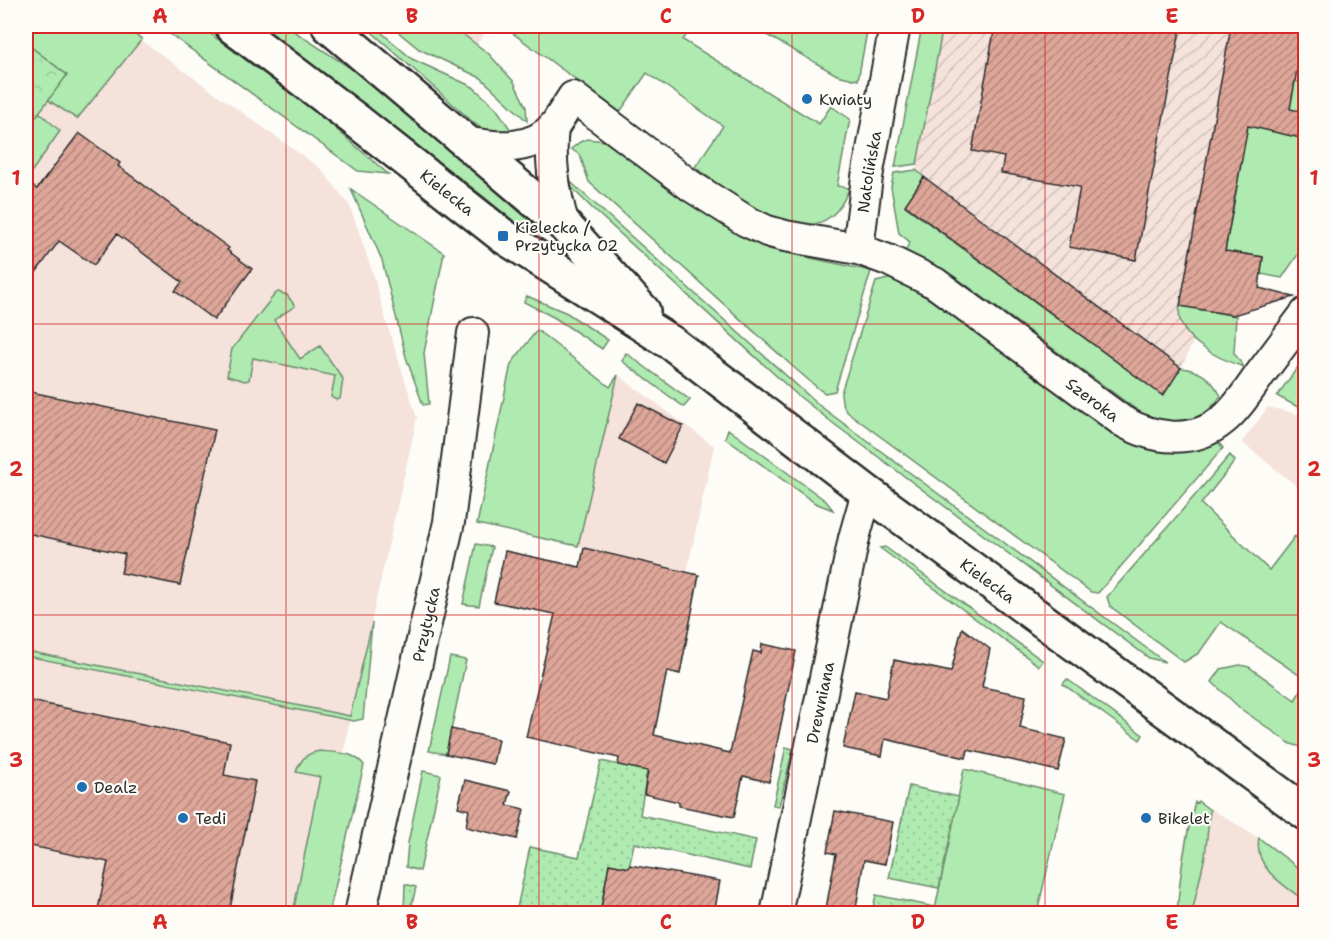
<svg xmlns="http://www.w3.org/2000/svg" width="1331" height="939" font-family="'Shantell Sans',sans-serif">
<style>
.built{fill:#f4e2db}
.industrial{fill:url(#industrial-furrows)}
.grass{fill:#afebb0;stroke:#6d8b6e;stroke-width:1.5}
.park{fill:url(#park-crowns);stroke:#6d8b6e;stroke-width:1.5}
.garden{fill:url(#garden-dots);stroke:#6d8b6e;stroke-width:1.5}
.building{fill:url(#building-hatch);stroke:#2b2b2b;stroke-width:1.5}
.lines{fill:none;stroke-linecap:round;stroke-linejoin:round}
.minor-casing{stroke:#2b2b2b;stroke-width:34}
.primary-casing{stroke:#2b2b2b;stroke-width:38}
.minor{stroke:#fdfcf7;stroke-width:30}
.primary{stroke:#fdfcf7;stroke-width:33}
.grid{fill:none;stroke:#d62828;stroke-width:1.5;stroke-opacity:0.55}
.poi-dot{fill:#1f6fb2;stroke:#fdfcf7;stroke-width:2}
.labels{text-anchor:middle;dominant-baseline:central;stroke-width:4.5;stroke-linejoin:round;paint-order:stroke}
.poi-label{font-size:16px;fill:#2b2b2b;stroke:#fdfcf7;text-anchor:start}
.street-label{font-size:16px;fill:#2b2b2b;stroke:#fdfcf7}
.neatline{fill:none;stroke:#d62828;stroke-width:2}
.grid-label{font-size:20px;text-anchor:middle;font-weight:bold;fill:#d62828}
</style>
<defs>
<pattern id="industrial-furrows" width="10" height="10" patternUnits="userSpaceOnUse" patternTransform="scale(1.5)"><rect width="10" height="10" fill="#f4e2db"/><path d="M-1 1l2-2M0 10L10 0M9 11l2-2" fill="none" stroke="#d1c2bc"/></pattern>
<pattern id="park-crowns" width="20" height="18" patternUnits="userSpaceOnUse" patternTransform="scale(1.5)"><rect width="20" height="18" fill="#afebb0"/><path d="M2 6a3 3 0 1 1 6 0M12 15a3 3 0 1 1 6 0" fill="none" stroke="#97ca98"/></pattern>
<pattern id="garden-dots" width="8" height="8" patternUnits="userSpaceOnUse" patternTransform="scale(1.5)"><rect width="8" height="8" fill="#afebb0"/><path d="M2 2h.1M6 6h.1" fill="none" stroke="#97ca98" stroke-width="1.8" stroke-linecap="round"/></pattern>
<pattern id="building-hatch" width="6" height="6" patternUnits="userSpaceOnUse" patternTransform="scale(1.5)"><rect width="6" height="6" fill="#dea699"/><path d="M-1 1l2-2M0 6l6-6M5 7l2-2" fill="none" stroke="#b4877d"/></pattern>
</defs>
<rect width="100%" height="100%" fill="#fdfcf7"/>
<filter id="ink" filterUnits="userSpaceOnUse"><feTurbulence type="fractalNoise" baseFrequency=".0167" numOctaves="2"/><feDisplacementMap in="SourceGraphic" scale="12" xChannelSelector="R" yChannelSelector="G"/><feConvolveMatrix kernelMatrix="1 2 1 2 8 2 1 2 1" color-interpolation-filters="sRGB"/></filter>
<g filter="url(#ink)">
<path class="built" d="M26,26H121L321,169L350,206L375,280L386,321L417,418L350,716L344,753L310,913H26Z
M452,26H490L477,44Z
M1305,26V83L1288,80L1295,78Z
M618,375L714,446L687,571L578,546Z
M1268,407L1305,416V493L1242,442Z
M1198,801L1259,838L1305,873V913L1177,914L1181,862L1186,834L1195,802L1197,803Z"/>
<path class="industrial" d="M943,26H1265L1254,88L1181,320L1194,340L1181,368L1163,396L905,205L924,177L916,170L917,164Z"/>
<path class="grass" d="M26,26H121L142,39L77,119L48,100L67,75L26,43Z
M159,26H200L320,115L388,174L358,171Z
M262,26H286L375,84L533,224L527,233L483,196Z
M365,26H374L412,59L473,87L496,108L515,136L487,132L474,123Z
M391,26H452L489,54L514,82L526,107L527,121L481,78L419,49Z
M503,26H692L683,40L819,124L831,106L850,119L837,186L849,188C821,268 735,198 695,167L723,126L647,73L620,112Z
M751,26H868L858,80L837,75Z
M922,26H943L917,164L895,167Z
M1288,80L1305,83V244L1282,278L1261,274L1263,257L1225,251L1254,88Z
M39,112L60,131L32,171L26,165V130Z
M587,139L605,141C657,179 710,222 769,249L871,271L835,391L825,393L820,390L791,365L589,182L580,155L571,149L580,142Z
M916,170L924,177L905,206L1162,395L1181,368C1200,370 1212,379 1221,396C1200,425 1180,424 1148,418L955,277L905,251L910,242L899,233L891,187L894,173Z
M565,177L820,406L1165,662L1149,658L834,424L795,393L592,208L571,187Z
M351,189L444,253L424,353L429,404L423,405L406,357L382,260Z
M892,278L938,304L1116,435C1155,455 1177,458 1218,442L1223,448L1098,593L1091,592L846,411L842,402L841,393L876,282Z
M278,292L287,295L295,306L274,320L300,359L320,346L343,379L340,399L336,400L331,397L335,376L253,358L249,380L245,381L227,376L232,349L275,294Z
M527,296L567,313L608,340L602,349L555,318L524,302Z
M1180,306L1236,316L1234,353L1244,367C1219,359 1173,338 1180,306Z
M537,330L610,387L618,375L578,546L477,524L511,364Z
M626,353L690,400L684,407L622,361Z
M1305,357V408L1296,406L1277,396Z
M728,429L826,501L833,510L815,503L725,438Z
M1230,455L1235,461L1201,504L1269,570L1295,536L1305,544V679L1221,622L1199,653L1184,662L1110,606L1107,597Z
M476,544L492,547L479,606L463,604Z
M885,547L1043,661L1039,666L880,548Z
M372,623L363,719L354,721L26,656V651L350,716Z
M450,657L466,660L446,754L429,751Z
M1240,665L1249,667L1295,700L1305,684V748L1291,744L1241,709L1212,682L1221,669Z
M1067,679L1143,735L1140,740L1063,684Z
M320,751C336,753 353,751 364,765L329,913H293L320,777L296,772C301,759 306,753 320,751Z
M964,769L1065,794L1037,913L934,914Z
M423,771L441,775L420,871L406,867L408,843Z
M1198,801L1210,810L1205,856L1192,913H1177C1180,875 1185,839 1195,802L1197,803Z
M1259,838L1305,873V901C1285,886 1253,868 1259,838Z"/>
<path class="park" d="M26,43L67,75L26,130Z"/>
<path class="garden" d="M786,747L793,749L779,806L773,805Z
M601,761L647,771L640,815L756,840L750,869L634,843L629,868L609,864L600,913H516L530,847L579,857Z
M909,786L959,797L939,888L889,878Z
M405,884L416,887L410,913H404Z
M876,895L935,907L934,913H872Z"/>
<path class="building" d="M995,26H1181L1136,260L1069,247L1080,187L1001,173L1004,157L972,151Z
M1231,26H1305L1290,109L1305,112V139L1248,126L1225,251L1263,257L1259,288L1294,297L1233,315L1180,306Z
M79,133L120,163L118,166L229,248L227,250L252,269L214,320L175,291L182,282L117,234L94,265L59,241L26,286V181L37,189Z
M924,177L1181,368L1163,396L905,205Z
M26,391L215,430L180,585L121,573L125,554L26,533Z
M638,403L683,426L664,463L619,439Z
M584,548L699,575L680,674L667,671L654,735L730,753L753,651L761,653L762,644L796,651L769,782L743,776L734,817L679,806V802L644,794L648,771L618,765L619,758L526,737L555,614L494,602L505,551L580,567Z
M962,628L990,649L982,687L1026,696L1020,728L1066,739L1058,771L968,750L966,758L885,739L882,756L843,748L855,691L886,698L894,660L951,672Z
M26,700L230,742L224,775L255,781L229,914H97L108,862L26,845Z
M451,729L498,739L493,764L446,754Z
M465,780L511,791L507,805L524,809L517,839L466,827L469,810L458,807Z
M835,811L893,822L885,864L864,860L855,914H825L836,854L827,852Z
M609,864L629,868L630,865L720,881L714,914H600Z"/>
<g class="lines">
<g class="minor-casing">
<g id="minor">
<path d="M553,127C549,161 554,192 564,225"/>
<path id="s1" d="M470,143C499,148 534,151 555,125C561,116 567,106 573,97L691,186L746,221L767,231L785,236L858,249L888,260L935,283L1122,421C1153,439 1193,445 1223,420C1238,408 1250,388 1261,373C1276,353 1291,333 1306,313"/>
<path id="s2" d="M858,249L867,177L895,26"/>
<path id="s3" d="M360,914L449,522L473,333"/>
<path id="s4" d="M776,914L854,538L867,492"/>
</g>
</g>
<g class="primary-casing">
<g id="primary">
<path id="s5" d="M232,26L357,121L503,236L673,344L867,492L1306,813"/>
<path d="M329,26L564,225L643,311"/>
</g>
</g>
<use href="#minor" class="minor"/>
<use href="#primary" class="primary"/>
</g>
</g>
<path class="grid" d="M286,26V914M539,26V914M792,26V914M1045,26V914M26,324H1306M26,615H1306"/>
<g class="poi-dot">
<circle cx="807" cy="99" r="6"/>
<rect x="497" y="230" width="12" height="12" rx="3"/>
<circle cx="82" cy="787" r="6"/>
<circle cx="183" cy="818" r="6"/>
<circle cx="1146" cy="818" r="6"/>
</g>
<g class="labels">
<g class="poi-label">
<text x="819" y="99">Kwiaty</text>
<text x="515" y="227">Kielecka /<tspan x="515" dy="18">Przytycka 02</tspan></text>
<text x="94" y="787">Dealz</text>
<text x="195" y="818">Tedi</text>
<text x="1158" y="818">Bikelet</text>
</g>
<g class="street-label">
<text stroke="none"><textPath href="#s2" startOffset="78">Natolińska</textPath></text>
<text stroke="none"><textPath href="#s5" startOffset="272">Kielecka</textPath></text>
<text stroke="none"><textPath href="#s1" startOffset="734">Szeroka</textPath></text>
<text stroke="none"><textPath href="#s5" startOffset="938">Kielecka</textPath></text>
<text stroke="none"><textPath href="#s3" startOffset="297">Przytycka</textPath></text>
<text stroke="none"><textPath href="#s4" startOffset="216">Drewniana</textPath></text>
</g>
</g>
<rect width="1331" height="939" fill="none" stroke="#fdfcf7" stroke-width="66"/>
<rect x="33" y="33" width="1265" height="873" class="neatline"/>
<g class="grid-label">
<text x="160" y="23">A</text>
<text x="412" y="23">B</text>
<text x="666" y="23">C</text>
<text x="918" y="23">D</text>
<text x="1172" y="23">E</text>
<text x="16" y="185">1</text>
<text x="1314" y="185">1</text>
<text x="16" y="476">2</text>
<text x="1314" y="476">2</text>
<text x="16" y="767">3</text>
<text x="1314" y="767">3</text>
<text x="160" y="929">A</text>
<text x="412" y="929">B</text>
<text x="666" y="929">C</text>
<text x="918" y="929">D</text>
<text x="1172" y="929">E</text>
</g>
</svg>
